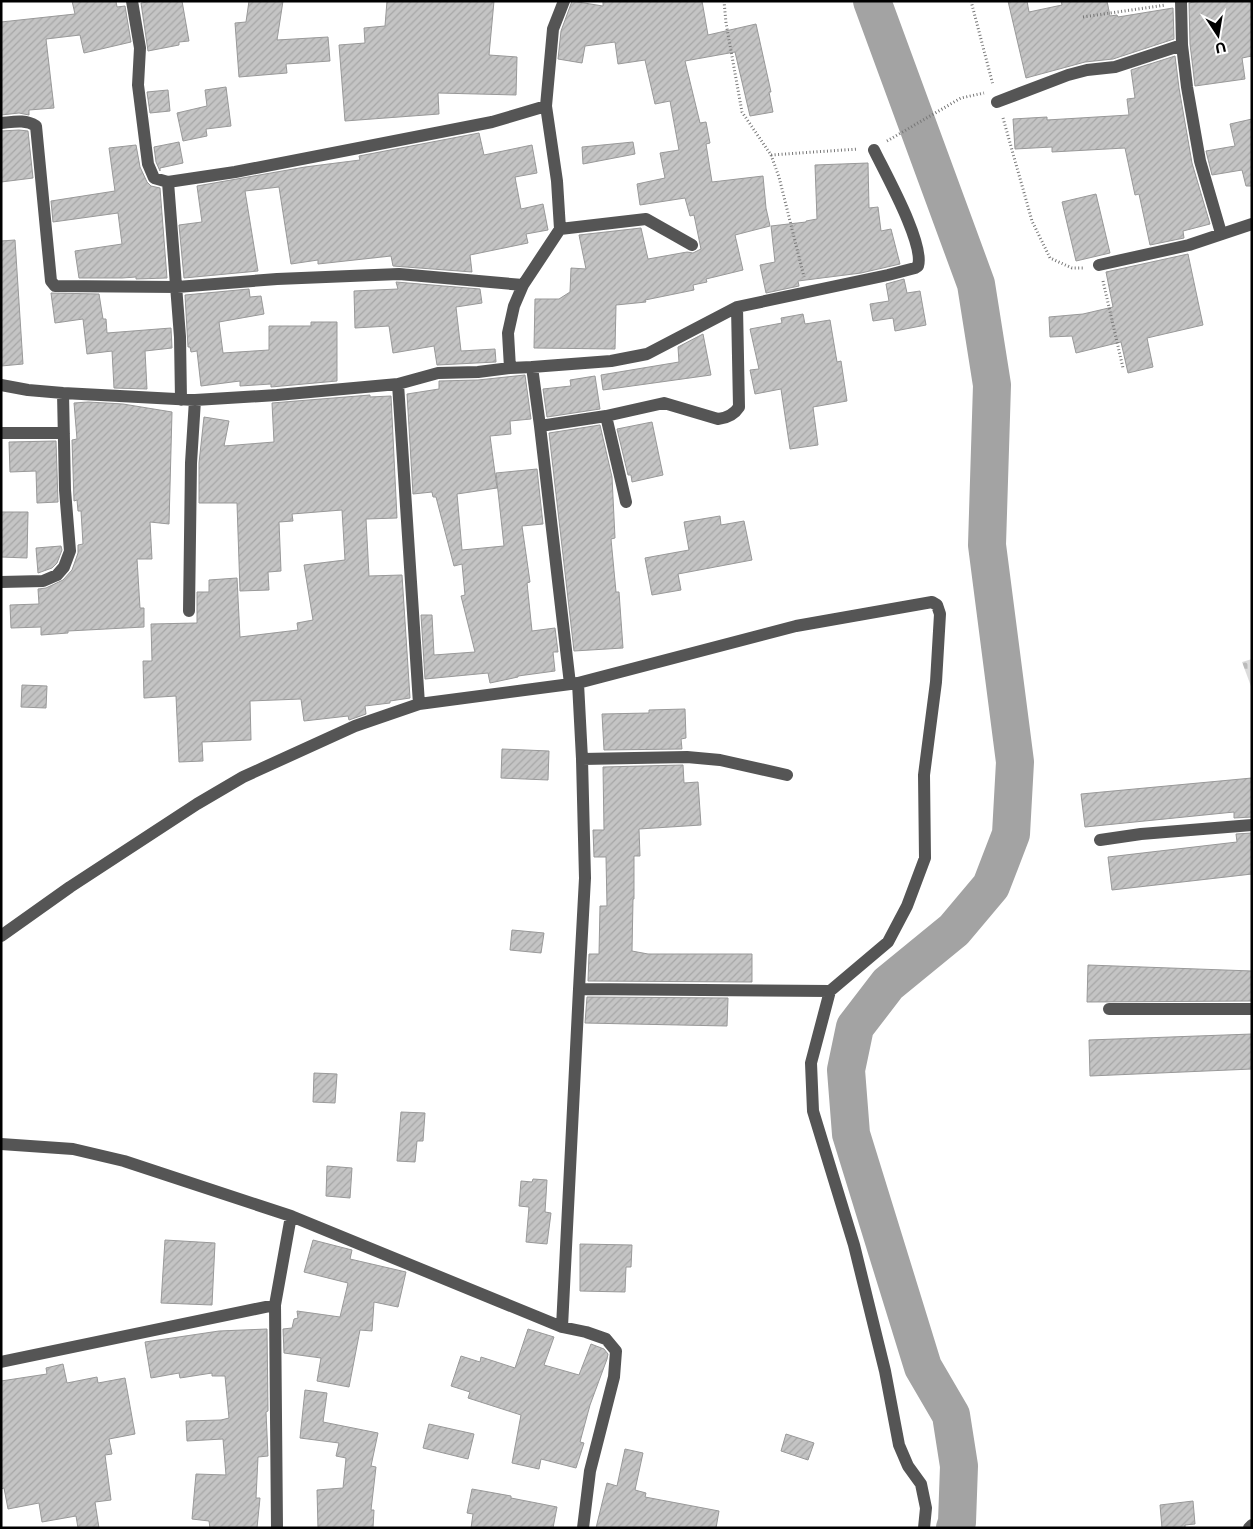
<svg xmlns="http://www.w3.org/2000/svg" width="1253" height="1529" font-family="Montserrat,sans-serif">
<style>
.cemetery{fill:url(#cemetery-stones)}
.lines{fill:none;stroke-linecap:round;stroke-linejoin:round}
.river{stroke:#a3a3a3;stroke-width:38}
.building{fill:url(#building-hatch);stroke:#999}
.path{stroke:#777;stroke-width:3;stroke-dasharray:1 2.5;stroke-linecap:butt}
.minor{stroke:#555;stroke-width:12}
</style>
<defs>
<pattern id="cemetery-stones" width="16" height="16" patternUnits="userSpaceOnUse" patternTransform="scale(1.25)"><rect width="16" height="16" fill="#dcdcdc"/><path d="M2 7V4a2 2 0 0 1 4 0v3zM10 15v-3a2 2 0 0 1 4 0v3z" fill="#bbb"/></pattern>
<pattern id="building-hatch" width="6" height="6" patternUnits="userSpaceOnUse" patternTransform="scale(1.25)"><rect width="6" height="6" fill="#c4c4c4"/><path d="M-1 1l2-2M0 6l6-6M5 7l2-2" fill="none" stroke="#a7a7a7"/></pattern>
</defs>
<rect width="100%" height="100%" fill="#fff"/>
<path class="cemetery" d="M1252,659V689L1242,662Z"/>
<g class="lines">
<path class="river" d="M872,1L976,284L992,385L987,545L1015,762L1011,834L991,886L954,930L888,984L855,1027L846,1070L851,1134L923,1367L951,1415L959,1466L957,1522L955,1528"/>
</g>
<path class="building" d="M72,1H116L117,7L125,6L131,42L84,53L80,35L46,39L54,108L29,110V115L19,113L1,115V22L75,14Z
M154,1H182L189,41L179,42V45L148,51L141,3Z
M249,1H283L277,40L328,37L330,61L286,64L287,73L239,77L235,23L246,22Z
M387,1H494L489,55L517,57L516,95L438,93L439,114L345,121L339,45L365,43L364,28L385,26Z
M572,1L603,6V1H702L708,35L756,24L771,92H769L773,112L750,116L735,52L685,61L700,123L706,122L710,143L706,144L712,182L763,176L766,208L770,226L735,235L743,270L706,279L707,282L693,285L694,290L645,300L646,302L616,305L615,349L534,348L535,299H559L570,292L571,268L586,269L579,235L641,228L648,259L687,252L693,253L701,249L694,215L690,216L685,198L640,205L637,184L665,178L660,153L679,150L670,101L655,104L645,60L618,64L615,42L585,46L582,63L558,59L561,31Z
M1008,1H1027L1029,12L1062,5L1061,1H1107L1110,16L1117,15L1118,17L1173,8L1174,39L1113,59L1085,62L1026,78Z
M1198,1H1252V56L1242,58L1245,79L1195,86L1190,44L1189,3Z
M1175,56L1179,88L1192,163L1210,224L1183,231L1184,238L1150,245L1139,194L1135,195L1125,148L1052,152V147L1015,149L1013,119L1047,117V120L1129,115L1127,99L1135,98L1131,70Z
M226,87L231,126L206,129L207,136L183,141L177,113L207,106L205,90Z
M168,90L170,111L150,113L147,92Z
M1252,119V186H1246L1242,170L1212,175L1206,151L1235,146L1230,124Z
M19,130L28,131L33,178L1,182V131Z
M479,133L484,155L532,145L537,173L515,177L521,209L543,204L548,230L526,234L528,243L470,255L472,272L393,266L391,256L318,264V260L291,264L279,187L245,191L258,271L184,278L179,225L202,222L197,186L305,167L360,160L359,156Z
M179,142L183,163L160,168V171L156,162L154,147Z
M633,142L635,154L583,164L582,147Z
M136,145L140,167L147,182L151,186L160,188L167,278L136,279V277L122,278H79L75,251L122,244L118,213L53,222L51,201L115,191L109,148Z
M868,163L869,208L878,207L881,231L891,229L900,264L861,273L798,281L799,286L766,293L760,265L775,262L771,226L806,222V221L817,219L815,165Z
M1096,194L1110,253L1076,261L1062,202Z
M15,240L23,364L1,366V241Z
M1188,254L1203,325L1147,338L1153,367L1128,373L1121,342L1076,353L1072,336L1050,337L1049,317L1083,314L1113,307L1106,272Z
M904,279L907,293L920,291L926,325L895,331L893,318L873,321L870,304L889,301L886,284Z
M396,282L480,289L482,303L456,307L461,351L495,349L496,362L437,365L434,346L393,353L389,326L355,328L354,291L398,289Z
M249,289L250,297L261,296L264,314L219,322L223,353L269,350V326H311V322H337V381L271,387V384L240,386V381L201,386L197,351L191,352L190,347H188L185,295Z
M51,293L99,294L103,319H106L107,333L171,328L172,348L145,351L147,389L114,388L112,351L87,354L83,319L55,323Z
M803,314L805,324L830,320L837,362L841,361L847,401L813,407L818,445L790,449L781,389L755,394L750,370L759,369L750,329L782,323L781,318Z
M703,334L711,375L603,390L601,375L679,362L678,347Z
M525,375L531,419L510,421L511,434L490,436L497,488L457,494L462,550L504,546L496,473L537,469L543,524L522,526L530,582L527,583L532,631L555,628L558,652H553L555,671L518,676V677L490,683L488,673L425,679L421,615H432L434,655L475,652L461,596L465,595L462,564L454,566L436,497H433L432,492L413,494L407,394L439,389V381L478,380Z
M595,376L600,409L547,417L543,389L571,386L570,380Z
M370,395V397L391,396L397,518L366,519L369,576L402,575L410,698L390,701V703L365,706L366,714L349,720L348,716L304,721L301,699L250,701L251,740L202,742L203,761L179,762L176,696L144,698L143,661H152L151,624L197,623V592H209V580L237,578L240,637L298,630L297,623L313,620L304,565L345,560L342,510L292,514L293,521L279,522L281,571L268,572L269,590L240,591L237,503H199V463L204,417L229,421L224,446L274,442L272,403Z
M88,402L123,404L172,412L169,524L150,522L152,559H137L140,608H144V627L68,631V633L41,635V627L11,628L10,605L39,604L38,589L46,588L63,580L72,570L78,553V545L83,544L81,511H78L77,500L74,501L72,440L77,439L74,403Z
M652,422L663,475L632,482L631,475H628L617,429Z
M600,425L612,477L615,538L611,539L616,592H619L623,648L574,651L549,433Z
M56,441L58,502L37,503L36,471L10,472L9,442Z
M1,512H28L27,558L1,557Z
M720,516L721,525L744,521L752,560L678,574L681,590L652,595L645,558L689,550L684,522Z
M61,546L62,550L57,563L52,568L38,573L36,548Z
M22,685L47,686L46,708L21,707Z
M685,709L686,738L681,739L682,749L604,750L602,714L649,713V710Z
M502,749L549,751L548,780L501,778Z
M683,765L684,783L698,782L701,825L639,829L640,856H634V899H633L632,951L648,954H752V982L588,981L589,954H599L600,906H607L606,857H594L593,830H604L603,767Z
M1252,778V817L1234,818V812L1085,827L1081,794Z
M1252,833V874L1112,890L1108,857L1237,842L1236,834Z
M512,930L544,933L541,953L510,950Z
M1088,965L1252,971V1001L1087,1002Z
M587,997L728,998L727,1026L585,1023Z
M1252,1034V1069L1090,1076L1089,1040Z
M314,1073L337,1074L335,1103L313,1102Z
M401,1112L425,1113L423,1141H417L415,1162L397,1161Z
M327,1166L352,1168L350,1198L326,1196Z
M533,1179L547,1180L545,1212L551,1213L547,1244L526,1242L529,1207L519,1206L521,1181L532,1182Z
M165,1240L215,1243L212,1305L161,1303Z
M313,1240L352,1250L350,1259L406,1272L398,1307L374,1302L372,1331L360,1330L349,1387L317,1381L321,1358L284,1353L283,1329L292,1328L294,1319L298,1318L297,1311L340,1317L348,1283L304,1272Z
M580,1244L632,1245L631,1267H626L625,1292L580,1291Z
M267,1329L268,1411L266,1412L268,1456L258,1457L256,1498H260L257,1528H210L209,1521L192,1519L196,1474L226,1475L223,1439L187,1441L186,1421L221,1420L229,1418L225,1376H212V1373L180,1378L179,1373L151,1378L145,1342L219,1331Z
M528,1329L554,1337L544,1365L579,1375L591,1344L604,1349L608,1354L607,1359L590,1405L580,1442L584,1443L576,1468L541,1459L539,1469L512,1463L521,1415L468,1398L470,1392L451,1386L461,1356L480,1362L481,1357L515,1368Z
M63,1364L67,1383L97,1377L98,1383L125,1378L135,1434L109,1439L112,1454L105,1455L111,1500L95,1502L99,1528H78L76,1516L42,1522L39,1503L8,1509L4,1488L1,1489V1381L47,1374L46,1368Z
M305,1390L327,1393L323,1422L378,1433L371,1466L376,1467L371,1510H374L373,1528H318L317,1490L343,1488L346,1458L336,1456L339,1443L300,1438Z
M429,1424L474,1434L468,1459L423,1448Z
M786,1434L814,1443L808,1460L781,1451Z
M625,1449L643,1453L635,1490L646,1493L645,1497L719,1511L716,1528H596L607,1483L617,1486Z
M472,1489L511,1496V1498L557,1507L553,1528H471L473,1514L467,1513Z
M1193,1501L1195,1524L1185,1525V1528H1162L1160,1505Z"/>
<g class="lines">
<path class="path" d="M724,1L726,23L742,112L771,155L858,149
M971,1L993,85
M1083,17L1166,5
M1003,118L1032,221L1050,258L1072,268H1085
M887,141L961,98L984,93
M771,155L779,177L804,277
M1103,281L1123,368"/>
<path class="minor" d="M132,1L140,48L138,85L148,164L154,178L168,182L180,337L181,400
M1181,1L1182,45L1187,87L1200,161L1221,233
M997,102L1068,75L1087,70L1115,67L1182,45
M1,123C13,122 25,119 36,126L51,281L55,286L177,287L277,279L399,274L523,285
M168,182L235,172L492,122L546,106
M560,229L646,219L692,245
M1099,265L1189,245L1252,224
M532,367L611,361L647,354L737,307L888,275L915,268L918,266C925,244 885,173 874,150
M510,368L508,333L514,306L523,285L560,229L557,181L546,106L553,29L564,1
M398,384L419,704
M1,385L28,390L63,393L195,400L277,395L398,384L438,373L478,372L510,368L532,367L540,426L606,416L664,403L718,419C727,418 734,415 739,407L737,307
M606,416L626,502
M540,426L570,684
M1,433H64
M1,582L43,581L57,575L64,567L70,551L65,490L63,393
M189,611L191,463L195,400
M578,683L582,759L687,757L720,760L787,775
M582,759L585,878L579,989L830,991
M1100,840L1141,834L1252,825
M1,936L70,887L197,804L243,777L355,726L419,704L578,683L796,626L932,602L937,605L940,614L936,682L924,775L925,858L907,906L888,942L830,991L811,1063L813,1111L854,1245L885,1371L899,1445L908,1466L921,1484L926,1508L924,1528
M1109,1009H1252
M1,1144L73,1149L124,1161L291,1216L562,1327L586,1332L606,1339L616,1351L614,1377L590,1471L583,1528
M562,1327L579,989
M1,1362L275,1305
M277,1528L275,1305L291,1216
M1249,1528L1252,1525"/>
</g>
<rect width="1253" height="1529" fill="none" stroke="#000000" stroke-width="5"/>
<g transform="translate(1218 35) rotate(168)" stroke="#ffffff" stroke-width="4" paint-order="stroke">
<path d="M0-4L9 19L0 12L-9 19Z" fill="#000000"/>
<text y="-8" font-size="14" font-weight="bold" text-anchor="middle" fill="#000000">U</text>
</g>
</svg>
